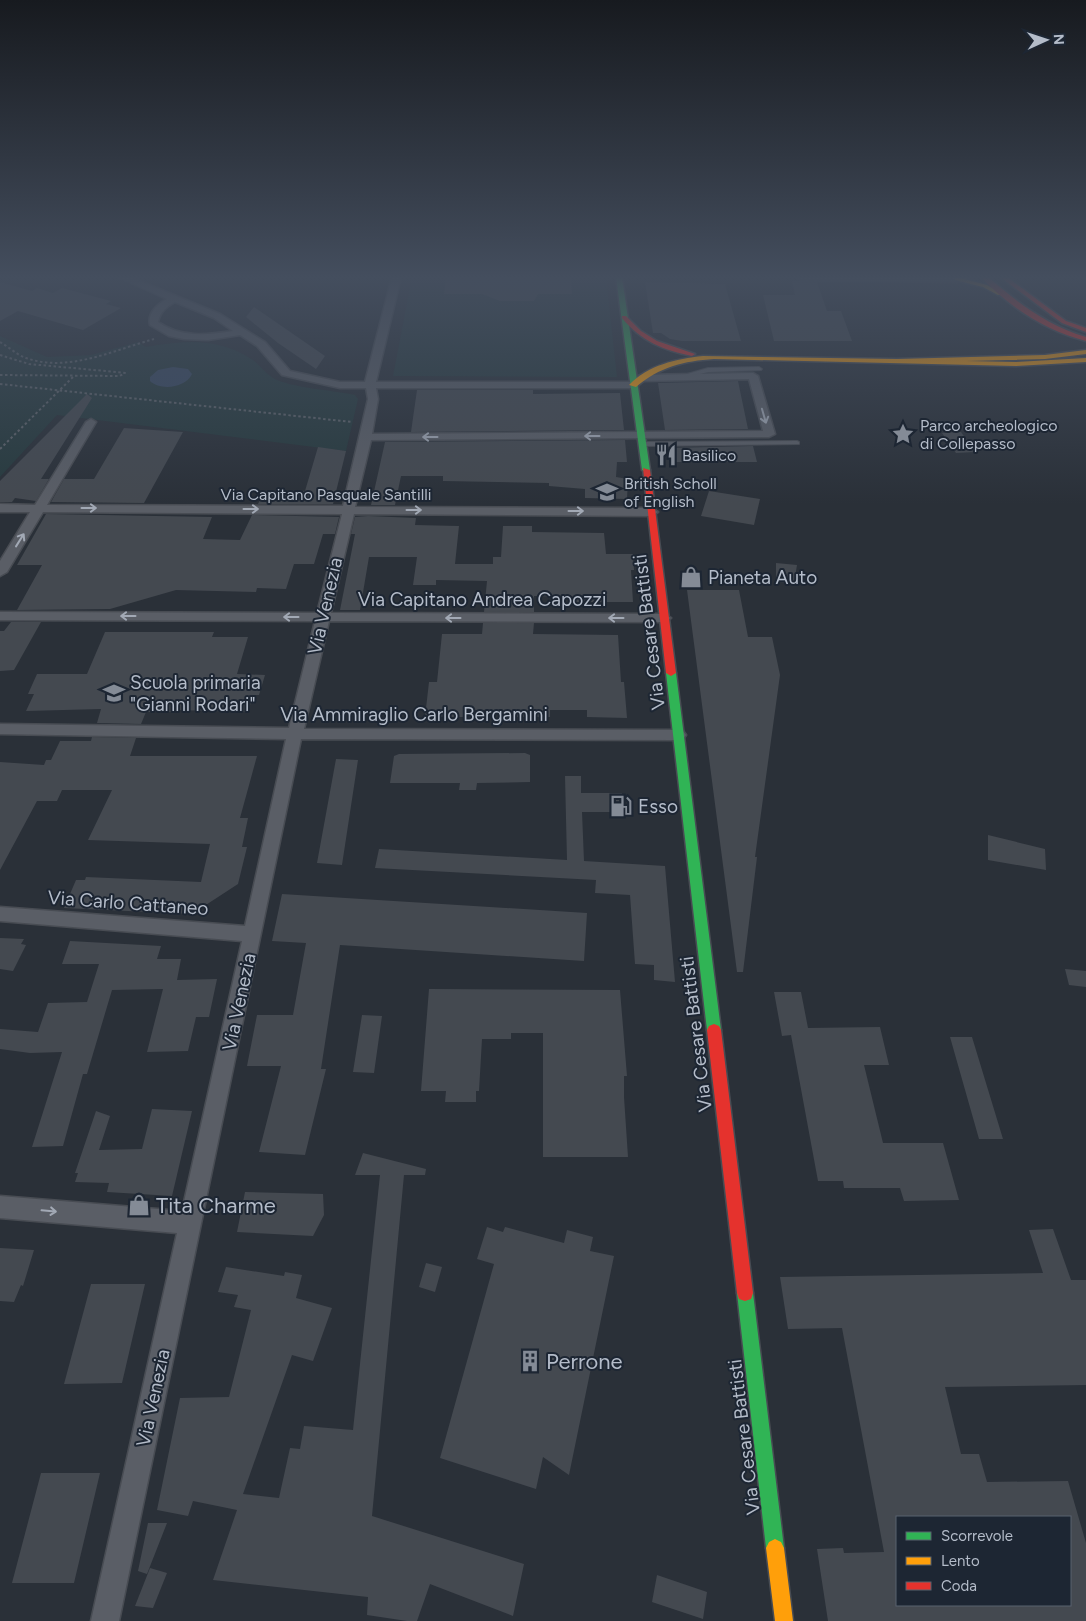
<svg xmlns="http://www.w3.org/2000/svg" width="1086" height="1621" font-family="Figtree,sans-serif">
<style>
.green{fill:#273a3e}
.water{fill:#384963}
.building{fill:#444950;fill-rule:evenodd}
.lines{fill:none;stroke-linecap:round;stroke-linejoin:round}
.lane-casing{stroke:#484c53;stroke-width:2}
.street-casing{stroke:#484c53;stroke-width:3}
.fast-casing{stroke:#484c53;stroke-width:3}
.slow-casing{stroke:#484c53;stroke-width:3}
.jam-casing{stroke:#484c53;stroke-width:3}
.path{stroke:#5d636a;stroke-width:2;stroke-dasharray:2.5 2.5;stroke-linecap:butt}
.lane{fill:#5a5e66;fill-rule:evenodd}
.street{fill:#5a5e66;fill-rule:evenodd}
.fast{fill:#30b455;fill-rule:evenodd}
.slow{fill:#ff9f0a;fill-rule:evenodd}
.jam{fill:#e5322d;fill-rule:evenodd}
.oneway{stroke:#a2a9b5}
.labels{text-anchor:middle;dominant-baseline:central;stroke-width:4;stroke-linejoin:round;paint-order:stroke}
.far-poi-label{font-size:16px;fill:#b4bcc9;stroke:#1d2633;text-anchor:start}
.far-street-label{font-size:16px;fill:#b4bcc9;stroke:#1d2633}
.poi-label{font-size:19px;fill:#b4bcc9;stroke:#1d2633;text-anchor:start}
.street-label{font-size:19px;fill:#b4bcc9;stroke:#1d2633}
.near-poi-label{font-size:22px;fill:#b4bcc9;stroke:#1d2633;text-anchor:start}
</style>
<rect width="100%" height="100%" fill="#2a3038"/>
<path class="green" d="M412,277H606L617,377L393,376Z
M0,336L47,357L91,355L138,342L146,347C184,340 219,337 253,360C260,365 265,373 273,378C291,388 333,390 355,395L358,399L346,451L57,415L0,477Z"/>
<path class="water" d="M173,367L188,369L192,374C186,388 160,391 150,381V377L158,370Z"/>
<path class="building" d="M446,277H571L572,294H538L534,301H500L482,294H444Z
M792,281L817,282L827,311H841L852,341H774L763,295H795Z
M0,282L32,291L37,288L53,293L62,288L111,301L106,304L121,308L83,330L18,311L0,321Z
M645,282L725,284L741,341H682L670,339L661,333H653Z
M254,307L325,356L316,369L278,343L246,317Z
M738,381L748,429L665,430L658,383Z
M417,390H533V394L620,393L624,430L411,432Z
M87,394L92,398L41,479H49L36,501L15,498L12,502H0V481Z
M124,428L183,432L144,503L51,502L64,479H94Z
M961,432L975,452L956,453L942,433Z
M625,440L627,462H617L616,477L628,479L627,499L585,498V489L549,486V483L443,481V476H401L395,505H371L385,442Z
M753,446L757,462H670L668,448Z
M318,447L346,451L333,504H258L264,491H305Z
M709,491L760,499L754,525L701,516Z
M46,514L212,517L203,539L240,540L252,515L339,517L335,534H323L314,564H294L286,589L257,588L256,592L176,590L110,609L17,610L42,565H17Z
M368,516L416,518L415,525L459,526L455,564H493V557H501L503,526H532V532L604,533L606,554H633L634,570H631L633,602H572V597L534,596V612H484L487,581L436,580V585H413L417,557H369L360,610H340L355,534H351L355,517Z
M776,563L797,565L794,583L776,582Z
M687,590H739L748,637H772L780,675L755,857H757L743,972H737Z
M11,622H41L14,670L0,671V631H4Z
M483,623H534L533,634L618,635L621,682H624L627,718L587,717V710H550V717H503V710H466V717H425L429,682H437L442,634H482Z
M105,632H214L212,637H248L237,674L265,675L259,695H253L248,712L175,710L174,712H146L141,724L97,723L101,709L26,711L34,694H28L37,674H87Z
M92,737L136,738L130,756H257L240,818H248L242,847H247L238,884L192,914L64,908L76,880H85L86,877L201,882L210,844L88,840L112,790H62L57,801H37L0,870V762L44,765L46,760H51L60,741H91Z
M525,753L530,755V782L477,783L476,790H459L460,783H390L394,756L399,754Z
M336,759L358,760L342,865L317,863Z
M565,776H581V793H622L623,812H582L584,861L665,866L675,982L654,980V965L635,964L630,895L595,893L596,880L375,868L379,849L567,860Z
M988,835L1045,849L1046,870L988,860Z
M282,894L587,913L584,961L340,945L321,1069H326L305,1155L259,1152L281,1066H247L257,1015H293L306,943L272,941Z
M0,938L24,939L21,944L26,945L13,971L0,969Z
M70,941L161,946L157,959H181L177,980L217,979L209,1017H196L188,1051L147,1052L163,989L112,990L87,1074H83L63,1146L32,1147L62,1052L30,1053L0,1049V1029L38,1032L48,1003L87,1002L99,964H62Z
M1065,969L1086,971V987L1069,985Z
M429,989L620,990L627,1076H624V1097L628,1157H543V1033H511V1039H482L479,1091H476V1102H445L446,1091H421Z
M774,992H801L808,1028L880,1027L889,1065H864L883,1143H943L959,1200L904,1201L900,1188H844L843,1181H818L791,1035L782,1036Z
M362,1015L382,1016L374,1073L353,1072Z
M950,1037H972L1003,1139H979Z
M152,1109L192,1111L172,1196L107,1192L109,1183L75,1182L78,1173H75L96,1111L110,1116L99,1150L142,1149Z
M363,1153L426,1169L425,1175H404L372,1516L524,1564L513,1616L430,1584L417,1621H407L367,1615L368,1597L213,1580L237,1510L193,1501L188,1516L157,1510L180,1398L229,1397L251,1310L234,1307L238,1295L218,1292L226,1267L284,1276L285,1272L302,1275L296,1298L332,1308L313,1361L292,1355L243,1494L279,1498L290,1448L300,1449L304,1426L353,1430L380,1175H355Z
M245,1192L323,1194L324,1215L313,1236L237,1232Z
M487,1227L503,1232L505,1227L564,1243L567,1230L593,1237L590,1251L614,1256L569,1475L543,1457L536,1489L440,1458L494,1264L477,1259Z
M1053,1229L1071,1280H1086V1385L945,1387L961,1454H979L987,1482L1068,1481L1086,1543V1621H828L817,1549L843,1548L844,1553L884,1552L842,1328L788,1329L780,1277L1043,1273L1029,1230ZM897,1517H1070V1605H897Z
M0,1248L34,1250L23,1286L21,1285L14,1302L0,1301Z
M426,1263L442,1267L435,1292L419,1287Z
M91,1284H145L122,1383L64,1384Z
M41,1473H100L74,1583H12Z
M148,1523H167L147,1574L138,1571Z
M150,1568L167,1573L153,1608L135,1606Z
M657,1575L707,1592L703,1619L652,1602Z"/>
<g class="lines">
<g class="lane-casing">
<path id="lane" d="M759,367L762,369L761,370L708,372L680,379L677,377L708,368Z
M797,441L799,442V444L642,446L639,444L642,442Z"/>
</g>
<g class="street-casing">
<path id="street" d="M118,277H130L220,314L265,342L290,371L340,382H365L392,277H401L376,382H633L638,385L633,388H376L378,399L372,434L763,431L749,379L640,381L635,378L640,375L753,373L758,376L775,434L769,437L371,440L355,507L652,508L658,512L652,516L354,514L331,613L664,614L671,618L664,622L329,621L304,729L678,730L683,731L686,735L683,739L678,740L301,739L119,1621H91L177,1233L0,1218V1196L182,1211L242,941L0,921V907L245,926L286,739L0,734V724L289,728L315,621L0,620V612L317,613L342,514L43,512L7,572L0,576V561L30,512H0V504L35,505L86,422L91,419L96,422L47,505L343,506L368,399L366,388H340L282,375L257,346L240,335L208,340L184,339L169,336L150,325C147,314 157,304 167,299ZM175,302L214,318L233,331C207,335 181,338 158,322C160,312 166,307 175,302Z
M797,277H972L957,282L801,280Z"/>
</g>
<g class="fast-casing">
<path id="fast" d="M616,277H622L650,470L646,472L642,470Z
M1082,277H1086V279L1083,278Z
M671,670L676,673L721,1030L719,1034L714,1036L709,1034L707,1030L666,673Z
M745,1285L751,1287L753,1293L784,1548L781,1554L775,1557L769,1554L766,1548L737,1293L739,1287Z"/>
</g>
<g class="slow-casing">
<path id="slow" d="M957,277L987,285L1003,294L998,295L983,287L955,280V278Z
M1086,350V354L1045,359L966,361L1016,362L1086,358V362L1016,366L714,359C684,361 659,367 636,387L629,385C648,365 676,359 703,356L897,359L1045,355Z
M775,1539L781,1542L784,1548L793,1621H775L766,1548L769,1542Z"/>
</g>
<g class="jam-casing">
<path id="jam" d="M981,277H988C1018,303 1048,326 1086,337V341C1046,331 1009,307 981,277Z
M1000,277H1007L1066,321L1086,328V332L1062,323Z
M622,316H626L641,331L657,341L695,354L692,356C663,350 641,341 622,318Z
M643,468L650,470L676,673L671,676L666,673Z
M714,1024L719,1026L721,1030L753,1293L751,1299L745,1301L739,1299L737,1293L707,1030L709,1026Z"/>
</g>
<path class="path" d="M0,342C9,347 17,355 26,358C68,373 114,350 154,339
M0,355L29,364L127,373
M0,375L119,376L124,374
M0,384L352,422
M0,449L74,376"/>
<use href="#lane" class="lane"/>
<use href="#street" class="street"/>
<use href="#fast" class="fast"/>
<use href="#slow" class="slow"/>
<use href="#jam" class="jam"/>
</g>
<defs><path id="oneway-shaft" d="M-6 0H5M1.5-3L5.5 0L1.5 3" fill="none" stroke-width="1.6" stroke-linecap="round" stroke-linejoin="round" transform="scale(1.25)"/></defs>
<g class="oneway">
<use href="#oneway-shaft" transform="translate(764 416) rotate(74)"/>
<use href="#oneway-shaft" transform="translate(592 436) rotate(180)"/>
<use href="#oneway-shaft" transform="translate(430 437) rotate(180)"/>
<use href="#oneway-shaft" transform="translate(89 508)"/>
<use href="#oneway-shaft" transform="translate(251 509)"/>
<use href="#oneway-shaft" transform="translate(414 510)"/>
<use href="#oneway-shaft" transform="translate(576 511)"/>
<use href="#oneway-shaft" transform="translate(20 540) rotate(-58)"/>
<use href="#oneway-shaft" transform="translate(128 616) rotate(-180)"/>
<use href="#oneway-shaft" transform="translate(291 617) rotate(-180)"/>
<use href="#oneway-shaft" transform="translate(453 618) rotate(-180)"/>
<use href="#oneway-shaft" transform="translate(616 618) rotate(-180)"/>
<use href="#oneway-shaft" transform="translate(49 1211) rotate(5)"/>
</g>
<linearGradient id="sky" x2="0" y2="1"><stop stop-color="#171a1f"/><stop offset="0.55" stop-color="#444e5e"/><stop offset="1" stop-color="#444e5e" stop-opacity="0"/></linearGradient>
<rect width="1086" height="504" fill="url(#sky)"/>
<defs>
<g id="sight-bare" transform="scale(1.725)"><path d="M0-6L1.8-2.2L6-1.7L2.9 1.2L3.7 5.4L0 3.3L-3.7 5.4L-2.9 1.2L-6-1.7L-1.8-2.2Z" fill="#848b96" stroke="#1d2633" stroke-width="2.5" paint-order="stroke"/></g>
<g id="restaurant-bare" transform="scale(1.725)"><path d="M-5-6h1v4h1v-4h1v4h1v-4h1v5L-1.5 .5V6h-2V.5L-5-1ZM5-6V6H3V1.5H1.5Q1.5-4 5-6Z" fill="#848b96" stroke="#1d2633" stroke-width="2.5" paint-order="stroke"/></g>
<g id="school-bare" transform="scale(1.725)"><path d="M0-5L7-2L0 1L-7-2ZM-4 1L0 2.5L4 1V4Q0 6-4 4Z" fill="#848b96" stroke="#1d2633" stroke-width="2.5" paint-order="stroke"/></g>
<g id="shop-bare" transform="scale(1.725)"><path d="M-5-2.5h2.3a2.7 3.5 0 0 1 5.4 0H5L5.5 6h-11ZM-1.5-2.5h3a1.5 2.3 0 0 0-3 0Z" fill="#848b96" stroke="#1d2633" stroke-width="2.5" paint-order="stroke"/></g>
<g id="fuel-bare" transform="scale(1.725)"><path d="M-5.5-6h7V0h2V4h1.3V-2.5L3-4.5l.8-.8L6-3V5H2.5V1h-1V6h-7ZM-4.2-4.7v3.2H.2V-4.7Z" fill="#848b96" stroke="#1d2633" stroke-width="2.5" paint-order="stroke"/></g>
<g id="building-bare" transform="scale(1.725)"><path d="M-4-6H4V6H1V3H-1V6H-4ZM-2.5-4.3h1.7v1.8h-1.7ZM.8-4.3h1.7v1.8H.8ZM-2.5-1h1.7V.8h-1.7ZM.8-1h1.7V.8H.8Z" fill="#848b96" stroke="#1d2633" stroke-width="2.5" paint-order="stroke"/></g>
</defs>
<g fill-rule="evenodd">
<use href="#sight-bare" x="903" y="434"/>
<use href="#restaurant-bare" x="666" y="455"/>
<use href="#school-bare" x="607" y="492"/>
<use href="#shop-bare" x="691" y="577"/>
<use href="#school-bare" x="114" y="693"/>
<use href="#fuel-bare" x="621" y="806"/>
<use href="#shop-bare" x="139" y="1205"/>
<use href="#building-bare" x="530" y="1361"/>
</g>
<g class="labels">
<g class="far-poi-label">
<text x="920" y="425">Parco archeologico<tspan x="920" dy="18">di Collepasso</tspan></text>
<text x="682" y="455">Basilico</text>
<text x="624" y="483">British Scholl<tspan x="624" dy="18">of English</tspan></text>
</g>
<g class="far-street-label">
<text x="326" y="494">Via Capitano Pasquale Santilli</text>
</g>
<g class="poi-label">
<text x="708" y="577">Pianeta Auto</text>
<text x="130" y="682">Scuola primaria<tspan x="130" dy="22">"Gianni Rodari"</tspan></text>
<text x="638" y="806">Esso</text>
</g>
<g class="street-label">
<text x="482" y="599">Via Capitano Andrea Capozzi</text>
<text transform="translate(325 606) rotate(-77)">Via Venezia</text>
<text transform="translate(649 632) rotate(-97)">Via Cesare Battisti</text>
<text x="414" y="714">Via Ammiraglio Carlo Bergamini</text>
<text transform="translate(128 903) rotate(4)">Via Carlo Cattaneo</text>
<text transform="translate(239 1002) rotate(-78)">Via Venezia</text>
<text transform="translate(696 1034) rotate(-97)">Via Cesare Battisti</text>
<text transform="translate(153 1398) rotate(-78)">Via Venezia</text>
<text transform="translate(744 1437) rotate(-97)">Via Cesare Battisti</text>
</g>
<g class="near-poi-label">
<text x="156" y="1205">Tita Charme</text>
<text x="546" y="1361">Perrone</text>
</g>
</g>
<rect x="896" y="1516" width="175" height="90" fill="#1d2633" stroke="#59626f"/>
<rect x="906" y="1532" width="25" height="8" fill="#30b455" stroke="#59626f"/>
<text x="941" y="1541" font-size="15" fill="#b4bcc9">Scorrevole</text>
<rect x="906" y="1557" width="25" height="8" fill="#ff9f0a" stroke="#59626f"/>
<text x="941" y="1566" font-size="15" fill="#b4bcc9">Lento</text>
<rect x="906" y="1582" width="25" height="8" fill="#e5322d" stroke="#59626f"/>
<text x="941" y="1591" font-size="15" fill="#b4bcc9">Coda</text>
<g transform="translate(1046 40) rotate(87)" stroke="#1d2633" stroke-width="4" paint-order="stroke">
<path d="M0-4L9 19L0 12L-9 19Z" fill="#b4bcc9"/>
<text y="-8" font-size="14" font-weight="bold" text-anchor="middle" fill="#b4bcc9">N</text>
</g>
</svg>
